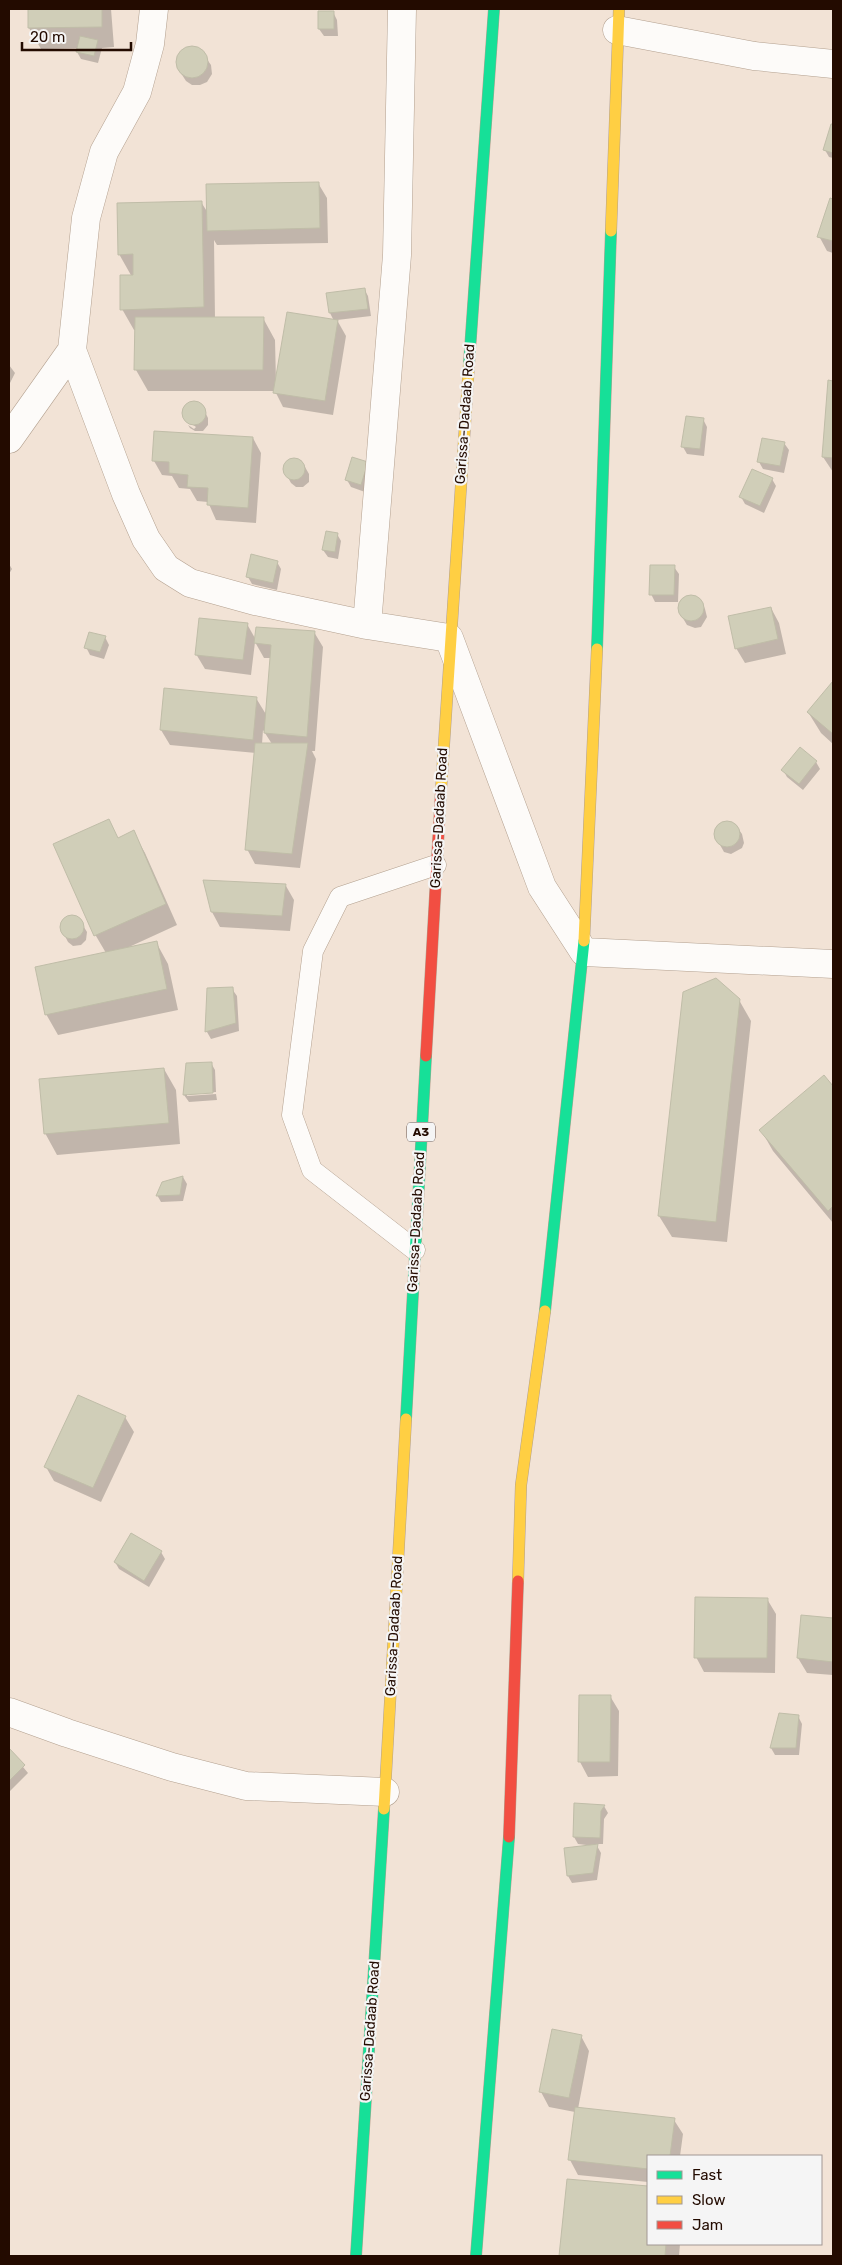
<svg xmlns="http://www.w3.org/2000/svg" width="842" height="2265" font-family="Rubik,sans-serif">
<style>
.shadow{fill:#0003;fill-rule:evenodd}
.building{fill:#d0ceb8;stroke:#c0bda8}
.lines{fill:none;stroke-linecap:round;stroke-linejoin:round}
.lane-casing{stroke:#b3a08f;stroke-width:21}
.street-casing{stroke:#b3a08f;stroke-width:29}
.fast-casing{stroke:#b3a08f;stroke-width:12}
.slow-casing{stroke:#b3a08f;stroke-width:12}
.jam-casing{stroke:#b3a08f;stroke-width:12}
.lane{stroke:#fdfbf9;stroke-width:20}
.street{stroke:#fdfbf9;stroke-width:28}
.fast{stroke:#16e098;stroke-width:11}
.slow{stroke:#ffcf43;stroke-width:11}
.jam{stroke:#f24e42;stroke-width:11}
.labels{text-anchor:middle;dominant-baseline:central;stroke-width:4.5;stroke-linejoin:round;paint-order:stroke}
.shield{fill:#f5f5f5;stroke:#62514a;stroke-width:1}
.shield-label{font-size:12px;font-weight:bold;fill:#230b00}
.street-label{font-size:14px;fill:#230b00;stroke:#f5f5f5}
</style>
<rect width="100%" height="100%" fill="#f2e3d6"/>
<path class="shadow" d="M29,9H111L114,47L102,48L98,63L81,59L77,52L78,48L41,49L29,28Z
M319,12H333L337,20L338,36H324L319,29Z
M193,47L201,51L211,65L212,74L207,82L200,85H192L186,81L177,67L180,53L186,48Z
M832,125L833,126V158L829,157L825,150Z
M318,183L327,198L328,243L217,245L214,240L215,318H263L275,340L276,382L334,321L330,313L328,294L364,289L368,296L371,316L337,320L346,336L333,415L283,407L275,391H148L136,370V330H134L122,309L132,277L119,254L201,202L208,213Z
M831,199L833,200V253L827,251L819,236Z
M9,365L15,373L9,385Z
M830,382H833V472L823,457Z
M195,402L204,410L208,418V425L203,431H195L190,428L188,425L194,429L196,427L186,420L183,414L188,404Z
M703,419L707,427L704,456L687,454L683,447Z
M253,438L261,453L256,523L216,520L208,502L197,501L190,489L179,488L172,476L162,475L154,461Z
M784,443L789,450L784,473L763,469L759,462Z
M295,459L301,460L309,474V482L303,487H296L291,483L284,470L289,460Z
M353,459L371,470L365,492L351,487L347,480Z
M772,479L776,486L764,513L745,504L741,497Z
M337,534L341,541L338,559L328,557L323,550Z
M277,562L281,569L277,590L252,584L248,577Z
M9,564L12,569L9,574Z
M674,567L679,574L678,602H655L651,594Z
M686,597H694L701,601L705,609L707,617L701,627L695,628L687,625L678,610L680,602Z
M771,608L779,623L786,654L745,663L736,648Z
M247,624L256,640L314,632L323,647L315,751H312L316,759L300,868L255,864L247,849L256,753L170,745L161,730L256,698L267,716L271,658H264L255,642L251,675L205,669L196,654ZM263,730L272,744H262Z
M105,637L109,645L104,659L90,655L86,647Z
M833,683V744L821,733L808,712Z
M816,762L820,769L803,790L787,777L783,770Z
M108,821L118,839L133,832L145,853L177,925L129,947L156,942L168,964L178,1010L58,1035L46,1014L106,953L96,936L55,845Z
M723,822H731L737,827L742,834L744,843L742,848L731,854L724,852L715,836L716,828Z
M286,886L294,900L290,931L220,927L212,912Z
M73,917L79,919L87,932L86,940L81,945L73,946L68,942L61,928L62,923L67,918Z
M232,989L237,996L239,1031L211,1039L207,1032L208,990Z
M739,1000L751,1021L727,1242L672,1237L659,1216Z
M211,1063L215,1070L216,1092L187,1094V1096L216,1094L217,1100L189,1102L184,1095L187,1064Z
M164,1069L176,1090L180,1144L57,1155L45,1133Z
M824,1077L833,1088V1223L773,1151L761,1130Z
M183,1177L187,1184L183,1201L161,1202L157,1195L163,1183Z
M125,1417L134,1432L101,1502L54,1481L46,1467Z
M161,1552L165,1559L149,1587L119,1569L115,1562Z
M767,1599L776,1614L775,1673L704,1672L696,1657Z
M802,1616L833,1619V1675L807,1673L798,1658Z
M610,1696L619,1711L618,1776L588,1777L580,1762Z
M780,1715L798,1716L802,1724L799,1755H775L771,1748Z
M9,1750L28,1773L9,1792Z
M604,1806L608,1813L604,1819L603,1844H596L601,1853L597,1880L572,1883L568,1876L595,1846L578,1844L574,1837Z
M581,2036L589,2051L578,2109L674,2120L683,2134L680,2156H648V2182L578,2175L570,2160L575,2112L549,2107L541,2092Z
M568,2180L648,2187V2244H680L679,2256H561Z"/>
<path class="building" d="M28,9H102V27L28,28Z
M318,11H334V29H318Z
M80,36L98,40L94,56L76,52Z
M176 62a16 16 0 1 1 32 0a16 16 0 1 1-32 0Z
M831,124H833V153L823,150Z
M319,182L320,228L207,231L206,184Z
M830,198L833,199V241L817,237Z
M202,201L204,307L120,310V275H133V254L118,255L117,203Z
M365,288L368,309L329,313L326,293Z
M287,312L338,320L325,401L273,393Z
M135,317H264L263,370H134Z
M828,380L833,381V458L822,457Z
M182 413a12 12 0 1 1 24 0a12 12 0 1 1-24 0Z
M686,416L704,418L700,449L681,447Z
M154,431L253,437L248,508L207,505L208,488L187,487L188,475L169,473V462L152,461Z
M762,438L785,442L780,466L757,462Z
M352,457L368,462L361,485L345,480Z
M283 469a11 11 0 1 1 22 0a11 11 0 1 1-22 0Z
M752,469L773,478L760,506L739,497Z
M326,531L338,533L335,552L322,550Z
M251,554L278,561L273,583L246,577Z
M650,565H675L674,595H649Z
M678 608a13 13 0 1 1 26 0a13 13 0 1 1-26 0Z
M771,607L778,639L735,649L728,616Z
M199,618L248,623L243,660L195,655Z
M256,627L315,631L307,737L264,733L271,645L254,643Z
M89,632L106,636L100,652L84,648Z
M833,681V734L807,712Z
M164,688L257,697L253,740L160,730Z
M255,743H308L292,854L245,850Z
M800,747L817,761L799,784L781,770Z
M109,819L118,838L134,830L166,904L94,936L53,844Z
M714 834a13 13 0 1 1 26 0a13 13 0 1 1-26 0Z
M203,880L286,884L282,916L211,912Z
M60 927a12 12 0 1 1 24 0a12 12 0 1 1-24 0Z
M157,941L167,989L45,1015L35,967Z
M716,978L740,999L716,1222L658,1216L683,992Z
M233,987L236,1023L205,1032L207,988Z
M212,1062L213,1093L183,1095L186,1063Z
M164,1068L169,1123L44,1134L39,1079Z
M824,1075L833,1086V1206L828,1211L759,1130Z
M183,1176L180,1195L156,1196L162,1182Z
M78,1395L126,1416L93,1488L44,1467Z
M131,1533L162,1551L144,1581L114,1562Z
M695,1597L768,1598L767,1658H694Z
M801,1615L833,1618V1662L797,1658Z
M579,1695H611L610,1762H578Z
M779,1713L799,1715L796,1748H770Z
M9,1748L25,1765L9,1781Z
M574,1803L605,1805L601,1811L600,1838L573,1837Z
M598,1844L593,1873L567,1876L564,1848Z
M552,2029L582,2035L569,2098L539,2092Z
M575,2107L675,2118L670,2156H648V2169L568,2160Z
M567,2179L648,2186V2244H666L665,2256H559Z"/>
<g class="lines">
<g class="lane-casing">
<path id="lane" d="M415,1250L312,1170L292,1115L313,951L340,897L436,865"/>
</g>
<g class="street-casing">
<path id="street" d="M154,9L150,44L137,92L104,152L86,218L72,350L126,494L146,539L166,568L190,583L255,601L367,625L449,638L542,887L584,952L833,964
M617,30L754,56L833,64
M9,439L72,350
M367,625L397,255L402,9
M9,1712L67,1733L172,1767L246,1786L385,1792"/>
</g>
<g class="fast-casing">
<path id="fast" d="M469,364L494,9
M597,649L611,231
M545,1311L584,941
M406,1419L426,1056
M356,2256L384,1809
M476,2256L509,1837"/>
</g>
<g class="slow-casing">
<path id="slow" d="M611,231L619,9
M441,790L469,364
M584,941L597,649
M518,1581L521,1485L545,1311
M384,1809L406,1419"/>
</g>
<g class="jam-casing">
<path id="jam" d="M426,1056L441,790
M509,1837L518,1581"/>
</g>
<use href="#lane" class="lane"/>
<use href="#street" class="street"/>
<use href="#fast" class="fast"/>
<use href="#slow" class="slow"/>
<use href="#jam" class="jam"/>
</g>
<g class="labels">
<rect class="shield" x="407" y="1122.5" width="28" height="19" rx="4"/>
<g class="shield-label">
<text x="421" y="1132">A3</text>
</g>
<g class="street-label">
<text transform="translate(465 414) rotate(-86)">Garissa-Dadaab Road</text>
<text transform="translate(439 818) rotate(-87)">Garissa-Dadaab Road</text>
<text transform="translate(416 1222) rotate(-87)">Garissa-Dadaab Road</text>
<text transform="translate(394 1626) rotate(-87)">Garissa-Dadaab Road</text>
<text transform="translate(370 2031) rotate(-86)">Garissa-Dadaab Road</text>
</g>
</g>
<rect width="842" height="2265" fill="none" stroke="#230b00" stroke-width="20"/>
<rect x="647" y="2155" width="175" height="90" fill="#f5f5f5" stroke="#a19793"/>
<rect x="657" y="2171" width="25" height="8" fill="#16e098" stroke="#a19793"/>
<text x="692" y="2180" font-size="15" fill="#230b00">Fast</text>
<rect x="657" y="2196" width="25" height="8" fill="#ffcf43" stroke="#a19793"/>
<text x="692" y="2205" font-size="15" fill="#230b00">Slow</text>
<rect x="657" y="2221" width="25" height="8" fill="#f24e42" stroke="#a19793"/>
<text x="692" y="2230" font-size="15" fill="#230b00">Jam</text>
<path d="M22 42v8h109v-8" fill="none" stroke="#230b00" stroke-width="2.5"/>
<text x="30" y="42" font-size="15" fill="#230b00" stroke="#f5f5f5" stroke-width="4" paint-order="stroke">20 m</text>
</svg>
